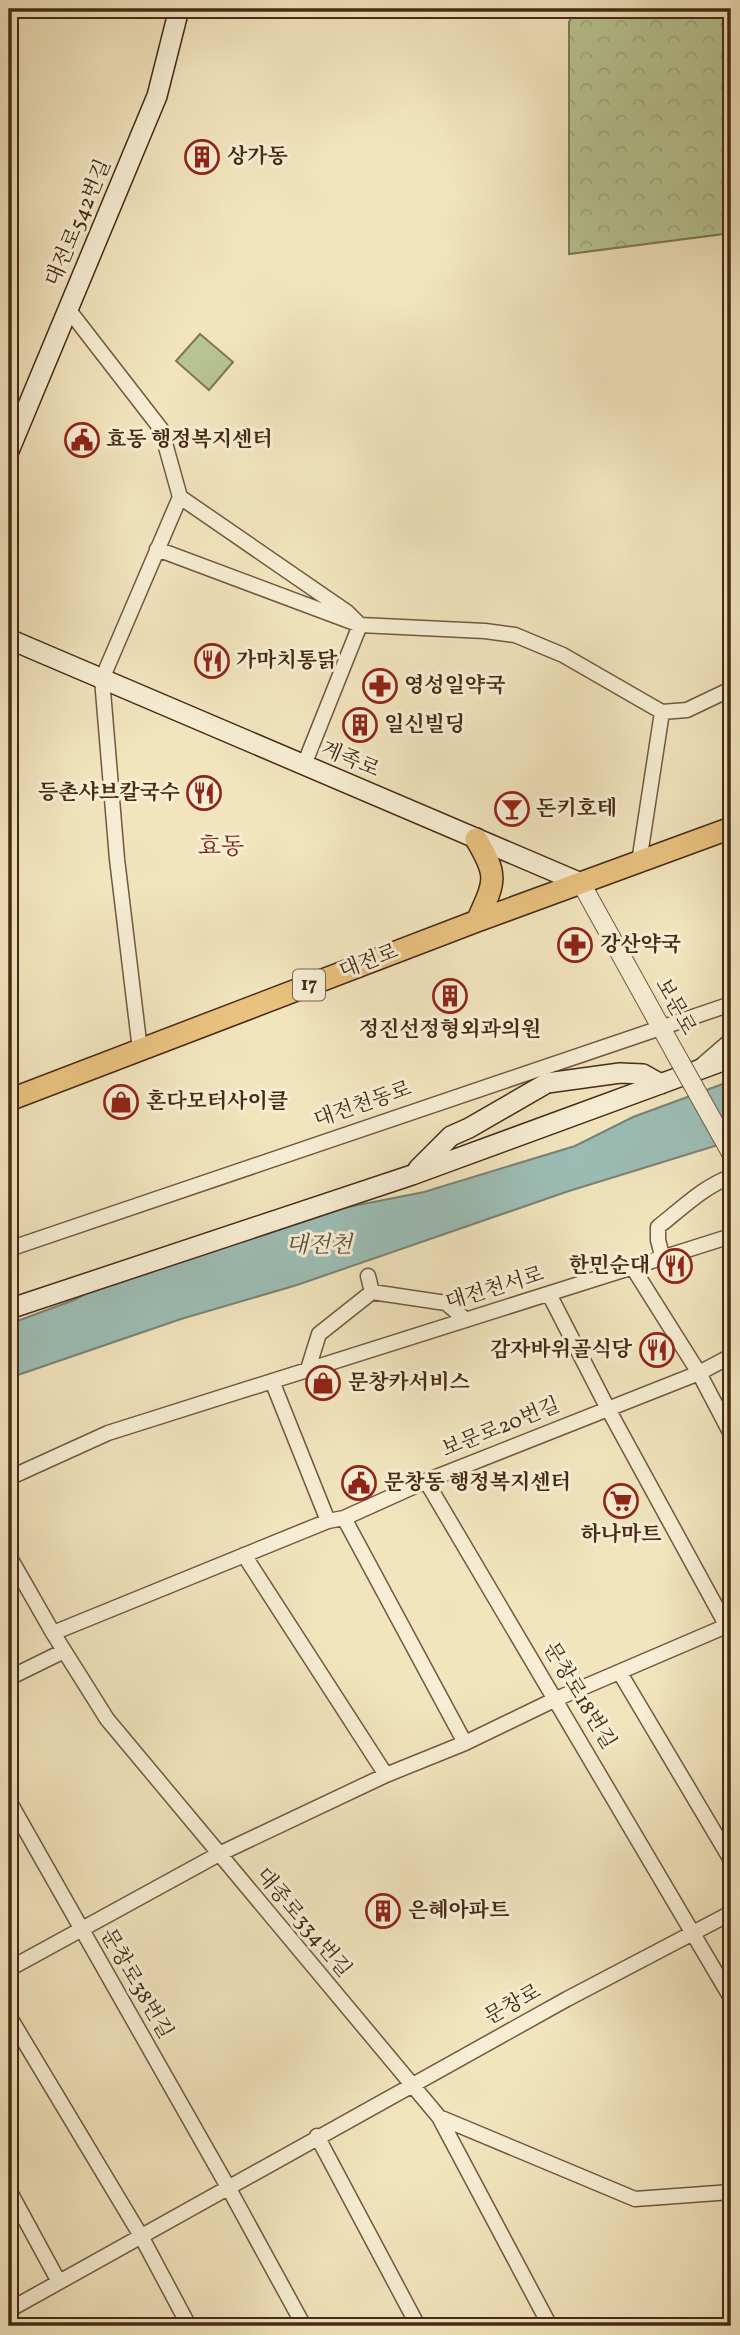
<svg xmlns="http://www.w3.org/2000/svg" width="740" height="2335" font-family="Vollkorn,'Noto Serif KR',serif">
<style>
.park{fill:url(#park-crowns);stroke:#7f7854;stroke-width:2}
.pitch{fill:#b8c593;stroke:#7f7854;stroke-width:2}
.water{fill:#9cbeb6;stroke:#7a8376;stroke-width:2}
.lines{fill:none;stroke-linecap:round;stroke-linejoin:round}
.minor-casing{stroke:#71593f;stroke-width:17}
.tertiary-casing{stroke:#71593f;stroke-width:20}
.secondary-casing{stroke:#462a15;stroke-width:22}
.primary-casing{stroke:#462a15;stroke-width:24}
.minor{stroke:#f7eed5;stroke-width:14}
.tertiary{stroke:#f7eed5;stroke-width:18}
.secondary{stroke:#f7eed5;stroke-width:19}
.primary{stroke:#e9c27f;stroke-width:21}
.tertiary-bridge-casing{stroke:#71593f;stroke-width:20;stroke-linecap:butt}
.tertiary-bridge{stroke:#f7eed5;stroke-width:18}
.labels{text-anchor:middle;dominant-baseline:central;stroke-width:6;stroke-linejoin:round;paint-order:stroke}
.shield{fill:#f7eed5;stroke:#7b654f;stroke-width:2}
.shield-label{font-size:19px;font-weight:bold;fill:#462a15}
.poi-label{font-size:21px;font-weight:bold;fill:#462a15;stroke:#f7eed5;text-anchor:start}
.street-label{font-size:21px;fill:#462a15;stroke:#f7eed5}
.water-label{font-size:23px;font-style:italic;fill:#5c4f3d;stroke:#f7eed5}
.quarter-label{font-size:24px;fill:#7a1f14;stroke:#f7eed5}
</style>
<defs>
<pattern id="park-crowns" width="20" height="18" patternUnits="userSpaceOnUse" patternTransform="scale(1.75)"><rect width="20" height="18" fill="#b8c593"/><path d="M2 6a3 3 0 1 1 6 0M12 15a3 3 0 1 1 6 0" fill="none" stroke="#a0a97e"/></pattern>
</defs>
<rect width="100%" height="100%" fill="#f2e5be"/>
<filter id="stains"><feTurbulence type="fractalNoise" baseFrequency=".00286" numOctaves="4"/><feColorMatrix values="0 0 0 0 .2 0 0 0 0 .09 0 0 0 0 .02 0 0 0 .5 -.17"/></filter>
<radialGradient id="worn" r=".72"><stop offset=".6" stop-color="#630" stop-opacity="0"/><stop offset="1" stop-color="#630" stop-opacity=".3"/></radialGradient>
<path class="park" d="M576,9H731V233L569,254V22Z"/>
<path class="pitch" d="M200,334L233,362L209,390L176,361Z"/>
<path class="water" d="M731,1081V1141L569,1191L297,1285L181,1319L9,1378V1324L74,1300L97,1288L338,1209L424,1192L575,1146L633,1117Z"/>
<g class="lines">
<g class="minor-casing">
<path id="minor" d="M68,309L161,429L180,497L347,612L360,625L485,631L515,635L563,655L662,712L687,710L731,689
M157,549L360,625L304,765
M639,862L662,712
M140,1050L117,859L102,679L180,497
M702,1065L731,1040
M9,1249L731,1004
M663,1259L658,1240V1227C680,1210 705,1185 731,1177
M633,1268L699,1373L731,1434
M368,1276L372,1292
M549,1294L607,1407L730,1632
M308,1369L319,1334L372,1292L446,1303L466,1320
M272,1381L328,1521
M9,1478L108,1433L731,1236
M426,1481L731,1998
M344,1518L465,1743
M244,1555L386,1775
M9,1556L53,1633L107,1719L439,2117L550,2326
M53,1633L328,1521L344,1518L426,1481L699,1373L731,1356
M620,1673L731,1860
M9,1678L64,1651
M9,1801L228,2187L304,2326
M9,1969L219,1854L386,1775L465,1743L556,1699L731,1624
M9,2016L141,2236L189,2326
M439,2117L635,2199L731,2192
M317,2136L418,2326
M9,2190L59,2282
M9,2310L567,1999L731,1913"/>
</g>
<g class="tertiary-casing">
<path id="tertiary" d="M581,883L674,1051"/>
</g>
<g class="secondary-casing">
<path id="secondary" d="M9,451L157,96L179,9
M9,639L581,883
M418,1169L451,1136L469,1128L547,1083L620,1073L643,1074L661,1084
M9,1309L412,1175L731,1058"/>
</g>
<g class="primary-casing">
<path id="primary" d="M476,839C499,877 495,881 477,921
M9,1100L477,921L731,828"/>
</g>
<use href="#minor" class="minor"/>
<use href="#tertiary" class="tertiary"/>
<use href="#secondary" class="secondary"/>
<use href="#primary" class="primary"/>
<g class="tertiary-bridge-casing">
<path id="tertiary-bridge" d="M674,1051L731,1153"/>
</g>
<use href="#tertiary-bridge" class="tertiary-bridge"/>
</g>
<defs>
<g id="building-ring" transform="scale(1.75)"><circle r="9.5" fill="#f7eed5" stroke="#8f2418" stroke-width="1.5"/><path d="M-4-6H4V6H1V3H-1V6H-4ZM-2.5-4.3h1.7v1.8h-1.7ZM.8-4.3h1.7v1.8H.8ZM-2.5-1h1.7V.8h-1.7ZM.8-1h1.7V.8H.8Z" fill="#8f2418"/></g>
<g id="civic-ring" transform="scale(1.75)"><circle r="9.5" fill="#f7eed5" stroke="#8f2418" stroke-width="1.5"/><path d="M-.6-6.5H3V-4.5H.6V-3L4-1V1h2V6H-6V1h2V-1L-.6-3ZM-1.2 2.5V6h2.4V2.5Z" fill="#8f2418"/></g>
<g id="restaurant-ring" transform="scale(1.75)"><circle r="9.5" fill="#f7eed5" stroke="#8f2418" stroke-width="1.5"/><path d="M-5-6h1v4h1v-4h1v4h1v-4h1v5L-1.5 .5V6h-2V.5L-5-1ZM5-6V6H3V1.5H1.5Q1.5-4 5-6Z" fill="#8f2418"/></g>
<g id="pharmacy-ring" transform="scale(1.75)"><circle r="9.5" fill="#f7eed5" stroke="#8f2418" stroke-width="1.5"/><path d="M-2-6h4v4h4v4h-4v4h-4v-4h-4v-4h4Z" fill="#8f2418"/></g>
<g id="bar-ring" transform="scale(1.75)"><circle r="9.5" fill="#f7eed5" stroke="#8f2418" stroke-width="1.5"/><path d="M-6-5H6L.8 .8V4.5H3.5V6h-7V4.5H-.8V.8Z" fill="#8f2418"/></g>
<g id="shop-ring" transform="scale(1.75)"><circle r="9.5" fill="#f7eed5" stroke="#8f2418" stroke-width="1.5"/><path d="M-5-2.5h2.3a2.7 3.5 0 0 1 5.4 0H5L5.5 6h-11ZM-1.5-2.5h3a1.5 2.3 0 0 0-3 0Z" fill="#8f2418"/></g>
<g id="supermarket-ring" transform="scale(1.75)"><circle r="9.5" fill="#f7eed5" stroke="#8f2418" stroke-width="1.5"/><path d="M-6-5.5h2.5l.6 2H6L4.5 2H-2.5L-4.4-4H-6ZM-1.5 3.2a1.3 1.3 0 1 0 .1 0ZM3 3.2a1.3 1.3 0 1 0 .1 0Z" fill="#8f2418"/></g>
</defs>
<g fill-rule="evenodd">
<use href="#building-ring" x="202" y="157"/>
<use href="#civic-ring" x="82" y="440"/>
<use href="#restaurant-ring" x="212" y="661"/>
<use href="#pharmacy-ring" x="380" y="686"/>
<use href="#building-ring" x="360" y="725"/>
<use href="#restaurant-ring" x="204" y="793"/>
<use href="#bar-ring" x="512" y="809"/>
<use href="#pharmacy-ring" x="575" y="945"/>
<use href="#building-ring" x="450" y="996"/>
<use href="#shop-ring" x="121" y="1102"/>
<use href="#restaurant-ring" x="675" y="1266"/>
<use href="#restaurant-ring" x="657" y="1350"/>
<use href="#shop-ring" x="323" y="1383"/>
<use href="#civic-ring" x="359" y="1483"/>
<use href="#supermarket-ring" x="621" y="1501"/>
<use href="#building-ring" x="383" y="1911"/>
</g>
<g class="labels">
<rect class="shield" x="293" y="969.5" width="32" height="31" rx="5"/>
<g class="shield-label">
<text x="309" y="985">17</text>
</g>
<g class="poi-label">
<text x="227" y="157">상가동</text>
<text x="106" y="440">효동 행정복지센터</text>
<text x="236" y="661">가마치통닭</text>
<text x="404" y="686">영성일약국</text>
<text x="384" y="725">일신빌딩</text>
<text x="180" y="793" text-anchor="end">등촌샤브칼국수</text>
<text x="536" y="809">돈키호테</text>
<text x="600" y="945">강산약국</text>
<text x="450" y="1030" text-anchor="middle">정진선정형외과의원</text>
<text x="146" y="1102">혼다모터사이클</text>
<text x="650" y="1266" text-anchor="end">한민순대</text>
<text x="632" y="1350" text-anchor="end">감자바위골식당</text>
<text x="348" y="1383">문창카서비스</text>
<text x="384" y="1483">문창동 행정복지센터</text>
<text x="621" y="1535" text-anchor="middle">하나마트</text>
<text x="408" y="1911">은혜아파트</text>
</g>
<g class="street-label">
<text transform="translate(79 223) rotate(-67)">대전로542번길</text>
<text transform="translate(350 760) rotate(23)">계족로</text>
<text transform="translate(369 962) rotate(-21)">대전로</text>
<text transform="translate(675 1007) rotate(61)">보문로</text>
<text transform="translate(363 1105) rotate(-19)">대전천동로</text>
<text transform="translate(495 1289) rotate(-17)">대전천서로</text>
<text transform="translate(501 1428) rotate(-22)">보문로20번길</text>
<text transform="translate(579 1696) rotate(59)">문창로18번길</text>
<text transform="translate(303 1923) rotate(50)">대종로334번길</text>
<text transform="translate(136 1984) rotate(60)">문창로38번길</text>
<text transform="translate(513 2005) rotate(-29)">문창로</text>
</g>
<g class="water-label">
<text x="319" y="1246">대전천</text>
</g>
<g class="quarter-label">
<text x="221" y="848">효동</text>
</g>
</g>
<rect width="740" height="2335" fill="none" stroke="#f2e5be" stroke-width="35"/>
<rect x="10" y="10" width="719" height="2314" fill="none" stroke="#462a15" stroke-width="3.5"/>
<rect x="18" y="18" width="705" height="2300" fill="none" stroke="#462a15" stroke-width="2"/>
<rect width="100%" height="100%" filter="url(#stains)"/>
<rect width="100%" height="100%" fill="url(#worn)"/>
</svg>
